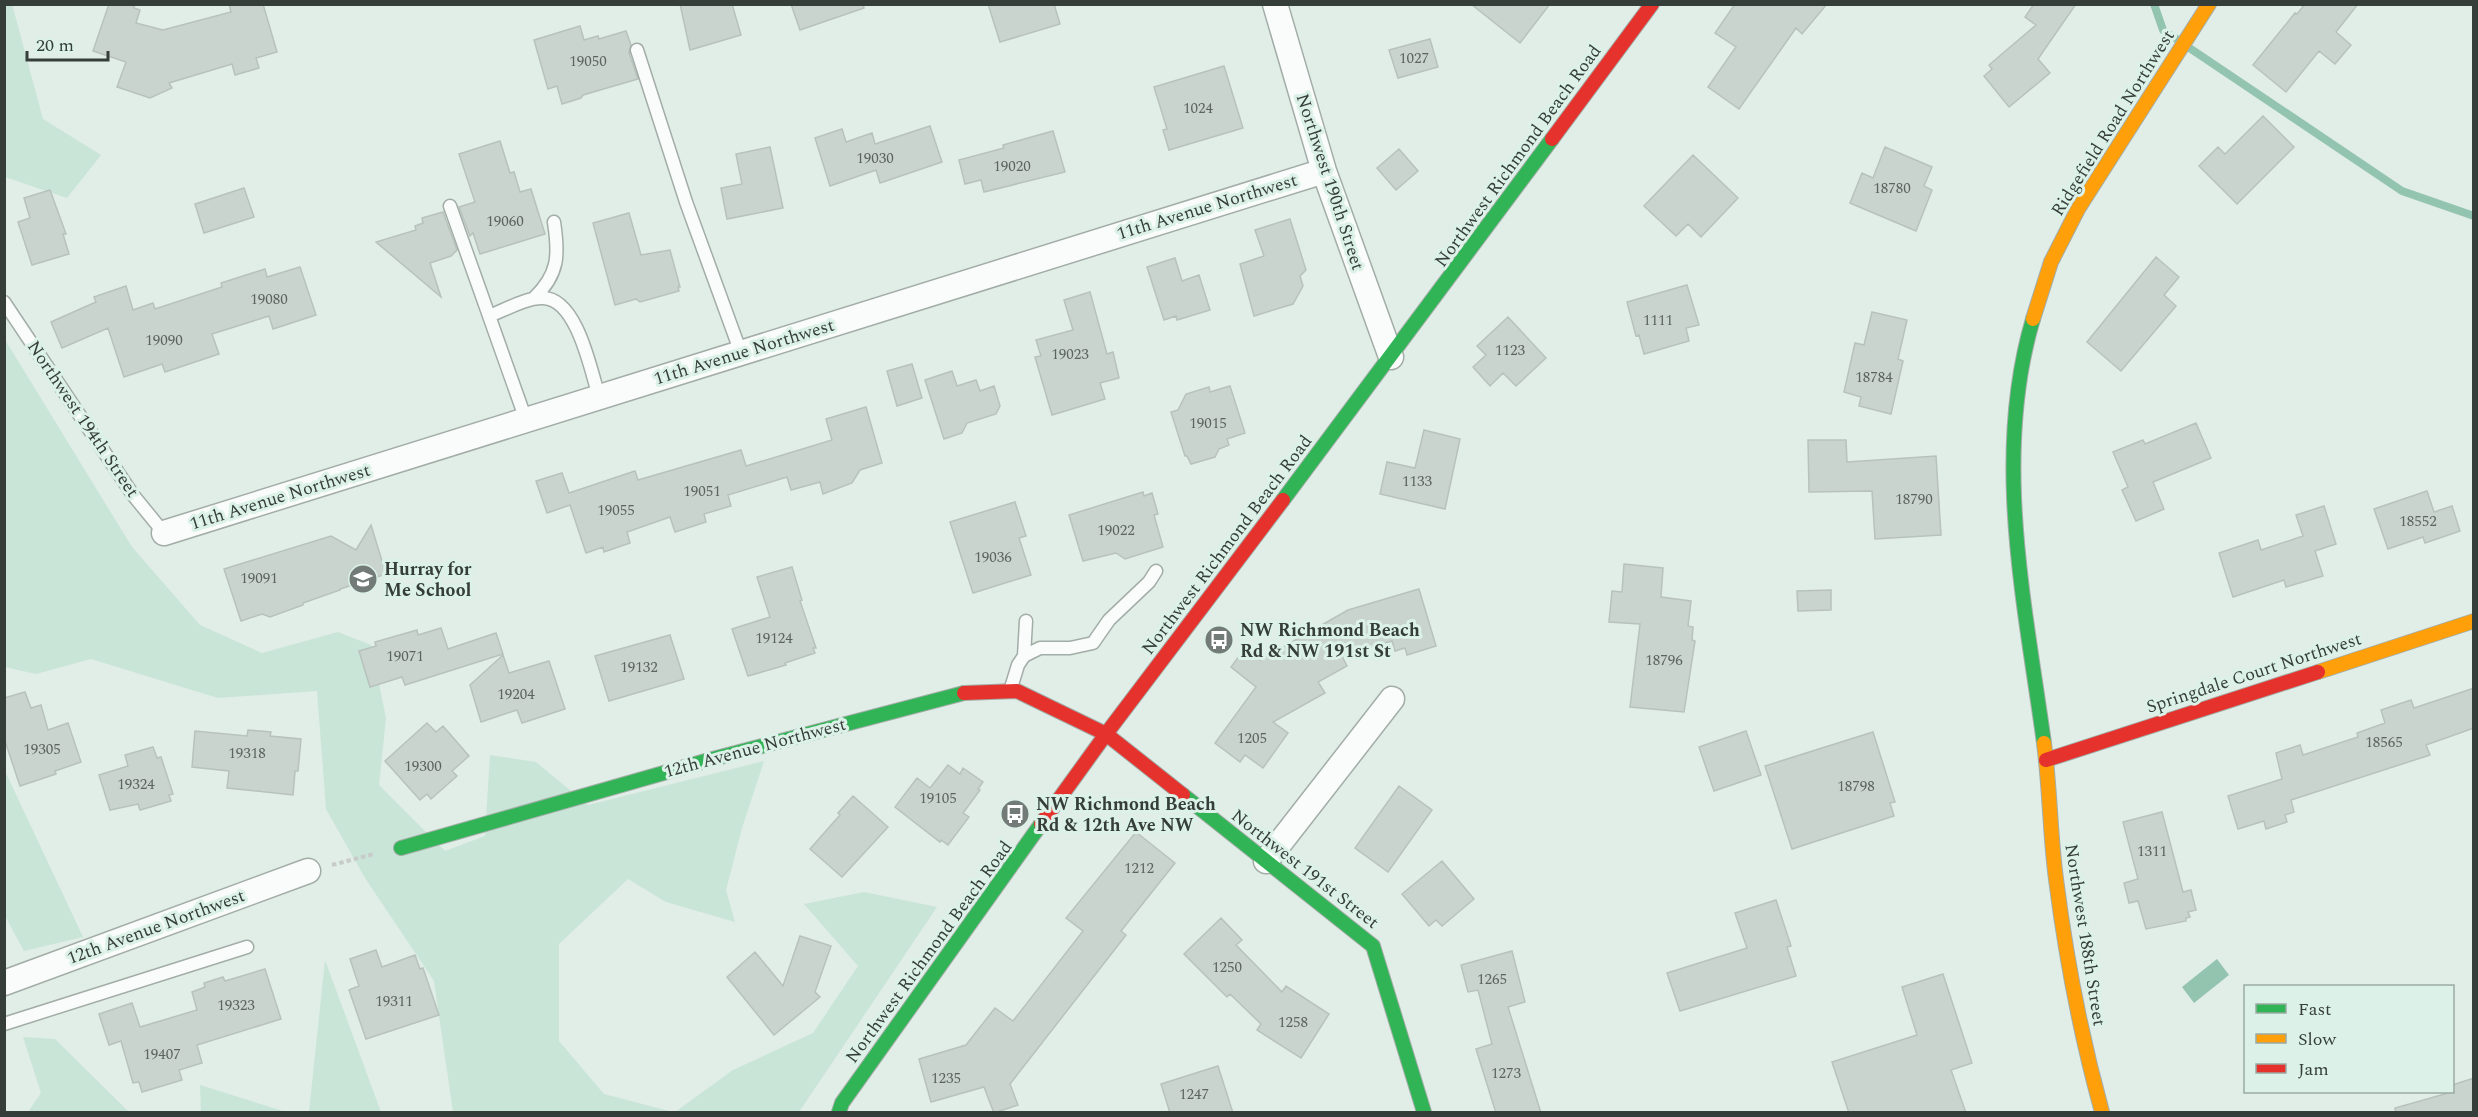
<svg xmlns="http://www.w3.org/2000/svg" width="2478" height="1117" font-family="Spectral,serif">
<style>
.green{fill:#c9e5d8}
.water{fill:#93c4af}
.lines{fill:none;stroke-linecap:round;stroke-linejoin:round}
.stream{stroke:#93c4af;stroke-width:8}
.building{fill:#cad4cf;stroke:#b8c2bd;stroke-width:1.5}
.lane-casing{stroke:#a3ada8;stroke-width:15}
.street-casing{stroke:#a3ada8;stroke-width:27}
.fast-casing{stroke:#a3ada8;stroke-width:16}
.slow-casing{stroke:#a3ada8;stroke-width:16}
.jam-casing{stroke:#a3ada8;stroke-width:16}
.path{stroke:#c7ccca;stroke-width:4;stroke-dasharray:4.5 3;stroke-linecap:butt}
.lane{stroke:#fafcfb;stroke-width:12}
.street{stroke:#fafcfb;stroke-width:24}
.fast{stroke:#30b455;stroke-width:14}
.slow{stroke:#ff9f0a;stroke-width:14}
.jam{stroke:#e5322d;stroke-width:14}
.labels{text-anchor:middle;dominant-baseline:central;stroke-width:6;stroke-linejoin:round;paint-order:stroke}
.number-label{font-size:15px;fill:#5b645f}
.street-label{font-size:18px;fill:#363e3a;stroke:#dcf2e8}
.poi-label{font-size:18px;font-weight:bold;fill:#363e3a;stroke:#dcf2e8;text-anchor:start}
</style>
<rect width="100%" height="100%" fill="#e1ede7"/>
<path class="green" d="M12,4L43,119L101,155L67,198L5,177L4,5Z
M4,338L132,547L200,625L262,653L338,632L371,645L386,718L379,785L445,851L485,836L490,755L536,762L588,805L764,761L742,828L726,890L735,922L666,902L628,879L559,944V1041L604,1094L673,1112H453L434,981L365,878L326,809L317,691L218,698L91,659L36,674L5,667Z
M4,769L83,937L24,951L5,916Z
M864,892L937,907L799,1112H675L733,1070L813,1033L858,966L804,904Z
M325,960L381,1112H309Z
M23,1037L55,1039L129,1112H28L41,1093Z
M200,1085L286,1112H201Z"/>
<path class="water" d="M2217,959L2229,975L2194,1003L2182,987Z"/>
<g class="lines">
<path class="stream" d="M2154,4L2163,30L2178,40
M2188,47L2402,191L2474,216"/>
</g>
<path class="building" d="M109,4H134V8L140,10L136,23L163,30L231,12L229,4H263L277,52L256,58L259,68L235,75L232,64L169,83L172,88L150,98L117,87L126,62L93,51Z
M680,4H732L741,35L690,50Z
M791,4H863L864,8L800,30Z
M988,4H1054L1060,24L1000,42Z
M1471,4H1550L1520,43Z
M1735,4H1827L1802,34L1796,28L1739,109L1708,87L1736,47L1715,33Z
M2034,4H2076L2038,59L2050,73L2009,107L1984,76L1992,69L1989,65L2036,25L2025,17Z
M2305,4H2358L2336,32L2351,45L2335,64L2319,51L2286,92L2253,65L2295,13L2297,14Z
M580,26L584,40L598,36L599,39L626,31L631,45L629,53L638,79L583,95L581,98L562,104L557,86L548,89L534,40Z
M1430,39L1438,67L1398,78L1389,50Z
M1224,66L1243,128L1169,150L1163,130L1167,129L1154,87Z
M2263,116L2294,147L2237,204L2199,166L2218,147L2225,154Z
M930,126L942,162L880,183L876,170L830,186L815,138L842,129L846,142L872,133L875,144Z
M1053,131L1065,172L984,192L981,180L965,184L959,160L1004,148L1003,145Z
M500,141L510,173L514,172L520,192L531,189L545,234L480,254L473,233L470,236L459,207L475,202L459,154Z
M770,147L783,208L727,219L721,188L742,184L736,154Z
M1885,147L1932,167L1924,186L1932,190L1916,231L1850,203L1862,173L1873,178Z
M1399,149L1418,171L1396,190L1377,168Z
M1693,155L1738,198L1701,237L1688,224L1676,236L1644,206Z
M244,188L254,217L204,233L195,204Z
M50,190L66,234H63L69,254L32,265L18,222L30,218L24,198Z
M443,212L457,250L451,256L430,263L441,297L376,242L416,230L415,226L423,223L422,218Z
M629,213L641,255L670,250L680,287H678L679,291L640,302L636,299L615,305L593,223Z
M1290,219L1306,270L1300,276L1303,286L1293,304L1254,316L1240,264L1264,256L1255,230Z
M2156,257L2179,277L2164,295L2176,306L2121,371L2087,342Z
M1175,258L1182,281L1199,275L1210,310L1177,320L1176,316L1164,320L1147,267Z
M300,267L316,315L273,329L269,316L212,334L219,354L165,372L162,364L124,377L108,328L62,348L51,322L96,302L94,297L126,286L133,310L153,303L155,309L222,287L221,283L265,269L267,277Z
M1687,285L1699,325L1686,328L1689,341L1644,354L1639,335L1636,336L1627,302Z
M1090,292L1107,354L1113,352L1119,378L1100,383L1105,399L1052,415L1035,357L1041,356L1036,340L1073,330L1064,300Z
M1872,312L1907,320L1898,359L1903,361L1891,414L1859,406L1861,397L1844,392L1855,343L1864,345Z
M1508,317L1546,358L1516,386L1503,373L1490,386L1473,367L1486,355L1477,346Z
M912,364L922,398L897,406L887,371Z
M952,371L957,386L976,380L980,391L994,386L1000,406L996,414L967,423L962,433L944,439L925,380Z
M1230,386L1245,433L1227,439L1229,445L1219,449L1215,457L1191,464L1187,456H1185L1171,412L1178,410L1186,394L1209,387L1210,392Z
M866,407L882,463L860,470L852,483L823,494L820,482L791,490L787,477L728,495L731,506L704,514L706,522L675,532L670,517L627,532L630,543L604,552L603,547L586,553L570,505L547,513L536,481L562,473L569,493L635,471L638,480L741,450L746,466L832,440L826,419Z
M2196,423L2211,458L2153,482L2164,509L2136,521L2122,490L2128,487L2113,452L2143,440L2145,444Z
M1424,430L1460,439L1445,509L1380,494L1387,462L1415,468Z
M1808,440H1846L1847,462L1936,456L1941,535L1875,539L1872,491L1809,492Z
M2427,491L2434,512L2452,506L2460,531L2425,543L2423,537L2388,549L2374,509Z
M1143,492L1144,496L1152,493L1158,514L1154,515L1163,547L1125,559L1116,553L1083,561L1069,515Z
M1015,502L1026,536L1019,538L1031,575L973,593L950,522Z
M2324,506L2336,544L2315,551L2323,576L2286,587L2284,580L2233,597L2219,553L2258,540L2261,550L2303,536L2296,515Z
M371,525L386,574L340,589V590L303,603V605L270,617L262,614L241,621L224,569L331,536L356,550Z
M1624,564L1663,568L1661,597L1691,601L1688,626L1693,627L1692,640L1695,641L1684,712L1630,707L1640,624L1609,622L1612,591L1622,592Z
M792,567L802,600L800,601L816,648H813L815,653L785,663L786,665L748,676L732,629L770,617L757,577Z
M1419,589L1436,646L1407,655L1405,648L1395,651L1392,641L1342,656L1347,666L1318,682L1325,693L1273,722L1288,733L1263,768L1245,755L1240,762L1215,743L1256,687L1231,667L1245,648L1260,660L1348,610Z
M1831,590V610L1798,611L1797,591Z
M441,628L448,649L496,633L503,654L405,685L402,677L370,687L359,651L376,646L375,642L417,630L418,635Z
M670,635L684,679L609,701L595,656Z
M503,655L509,673L549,661L565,709L522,723L517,710L481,722L470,685Z
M2474,688V728L2426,745L2430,755L2291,800L2294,812L2285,815L2287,822L2266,829L2264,821L2238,829L2228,796L2282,779L2276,753L2300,745L2303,755L2358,737L2357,733L2385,723L2381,710L2411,700L2414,708Z
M25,692L31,708L41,705L48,730L68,723L81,762L55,771L56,774L20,786L4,738V698Z
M427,723L436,732L443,726L469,756L452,771L457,776L431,799L427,794L420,800L385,761Z
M248,730L271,732L270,736L301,739L298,771H295L293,795L227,788L229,771L192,767L195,731L247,736Z
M1746,731L1761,775L1714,791L1699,747Z
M1873,732L1895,802L1890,803L1894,816L1792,849L1765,766Z
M153,747L157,758L161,757L173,794L169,795L171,801L140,810L138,804L110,810L99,775L128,766L125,755Z
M948,765L960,774L963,768L983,782L978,789L980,790L963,813L969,817L948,845L941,840L940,842L895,807L917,778L930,788Z
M1399,786L1432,810L1388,872L1355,848Z
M853,796L888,827L842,877L810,849L840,815L838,813Z
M2162,812L2183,892L2191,890L2196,910L2188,912L2190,917L2186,918V921L2146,929L2138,901L2129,903L2124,883L2138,879L2123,822Z
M1136,832L1175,863L1121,931L1126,935L1010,1084L1018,1105L994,1113L984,1087L931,1102L919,1059L966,1045L995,1008L1013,1021L1083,931L1066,918Z
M1442,861L1474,899L1442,926L1436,920L1429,926L1402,894Z
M1776,900L1791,946L1787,947L1796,976L1680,1011L1667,973L1747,948L1735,913Z
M1221,918L1242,940L1236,945L1282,992L1286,986L1329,1014L1301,1058L1257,1030L1261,1024L1230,994L1227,997L1184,954Z
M800,936L831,946L815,992L820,997L774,1035L727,977L755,952L783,986Z
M376,950L382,967L415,955L420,969L423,968L439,1015L366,1039L349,990L359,986L350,959Z
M1512,951L1525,1002L1508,1007L1541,1113H1496L1476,1049L1492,1044L1478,990L1468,992L1461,965Z
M265,969L281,1019L197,1045L202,1063L179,1070L182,1080L142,1092L139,1082L133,1083L121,1041L109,1045L99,1014L132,1003L140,1027L197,1010L192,992L205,987L204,983L223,977L225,981Z
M1943,974L1972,1063L1951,1070L1966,1113H1849L1832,1062L1917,1035L1902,987Z
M1218,1066L1233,1113H1170L1161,1084Z
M2474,1078V1113H2396L2395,1108L2452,1092V1085Z"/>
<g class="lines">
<g class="lane-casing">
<path id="lane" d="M637,50L686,202L741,353
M450,206L526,420
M534,298C559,274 559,255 554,222
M4,302L133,495L164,533
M489,316C505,310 525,298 542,298C577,297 591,371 599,397
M1024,656L1026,621
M1010,691L1018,665L1024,656L1040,648H1070L1093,643L1109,620L1149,582L1156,571
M4,1024L247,947"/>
</g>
<g class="street-casing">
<path id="street" d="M1275,4L1324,171L1391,357
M164,533L1324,171
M1266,861L1392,699
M4,983L308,871"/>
</g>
<g class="fast-casing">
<path id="fast" d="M2033,319C1992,457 2025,604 2044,743
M1283,500L1552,139
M1183,795L1373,946L1424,1112
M401,848L709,760L964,693
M839,1112L842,1103L1041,824"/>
</g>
<g class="slow-casing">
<path id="slow" d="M2033,319L2051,262L2078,209L2209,4
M2318,672L2474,621
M2044,743C2050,788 2050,834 2056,879C2066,958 2081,1036 2102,1112"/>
</g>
<g class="jam-casing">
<path id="jam" d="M1552,139L1652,4
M964,693L1017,691L1106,734L1183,795
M2046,760L2318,672
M1041,824L1106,734L1283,500"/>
</g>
<path class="path" d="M332,865L374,854"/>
<use href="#lane" class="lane"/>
<use href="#street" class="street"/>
<use href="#fast" class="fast"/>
<use href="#slow" class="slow"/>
<use href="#jam" class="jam"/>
</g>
<defs>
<g id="school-disc" transform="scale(1.5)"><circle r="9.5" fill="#727b77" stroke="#dcf2e8"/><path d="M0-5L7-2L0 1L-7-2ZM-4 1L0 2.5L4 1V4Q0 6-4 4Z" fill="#fff"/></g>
<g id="bus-disc" transform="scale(1.5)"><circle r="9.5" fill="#727b77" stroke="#dcf2e8"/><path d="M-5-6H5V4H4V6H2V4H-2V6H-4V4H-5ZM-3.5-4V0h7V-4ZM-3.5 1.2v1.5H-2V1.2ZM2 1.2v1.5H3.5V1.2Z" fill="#fff"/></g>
</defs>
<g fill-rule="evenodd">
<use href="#school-disc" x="363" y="579"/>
<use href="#bus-disc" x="1219" y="640"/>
<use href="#bus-disc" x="1015" y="814"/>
</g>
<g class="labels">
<g class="number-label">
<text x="1414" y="58">1027</text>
<text x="588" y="61">19050</text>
<text x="1198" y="108">1024</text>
<text x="875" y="158">19030</text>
<text x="1012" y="166">19020</text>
<text x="1892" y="188">18780</text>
<text x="505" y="221">19060</text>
<text x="269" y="299">19080</text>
<text x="1658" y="320">1111</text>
<text x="164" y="340">19090</text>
<text x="1510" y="350">1123</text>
<text x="1070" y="354">19023</text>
<text x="1874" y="377">18784</text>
<text x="1208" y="423">19015</text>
<text x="1417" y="481">1133</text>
<text x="702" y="491">19051</text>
<text x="1914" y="499">18790</text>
<text x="616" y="510">19055</text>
<text x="2418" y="521">18552</text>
<text x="1116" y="530">19022</text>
<text x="993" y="557">19036</text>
<text x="259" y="578">19091</text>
<text x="774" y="638">19124</text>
<text x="405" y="656">19071</text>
<text x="1664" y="660">18796</text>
<text x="639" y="667">19132</text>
<text x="516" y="694">19204</text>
<text x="1252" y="738">1205</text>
<text x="2384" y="742">18565</text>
<text x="42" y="749">19305</text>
<text x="247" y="753">19318</text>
<text x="423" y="766">19300</text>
<text x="136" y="784">19324</text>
<text x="1856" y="786">18798</text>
<text x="938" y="798">19105</text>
<text x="2152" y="851">1311</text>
<text x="1139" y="868">1212</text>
<text x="1227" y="967">1250</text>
<text x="1492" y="979">1265</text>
<text x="394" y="1001">19311</text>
<text x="236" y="1005">19323</text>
<text x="1293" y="1022">1258</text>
<text x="162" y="1054">19407</text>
<text x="1506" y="1073">1273</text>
<text x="946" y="1078">1235</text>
<text x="1194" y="1094">1247</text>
</g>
<g class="street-label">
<text transform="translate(2113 123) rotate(-58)">Ridgefield Road Northwest</text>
<text transform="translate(1518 156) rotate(-54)">Northwest Richmond Beach Road</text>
<text transform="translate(1330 182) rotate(72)">Northwest 190th Street</text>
<text transform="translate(1207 207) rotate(-17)">11th Avenue Northwest</text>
<text transform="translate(744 352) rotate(-17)">11th Avenue Northwest</text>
<text transform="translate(83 419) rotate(56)">Northwest 194th Street</text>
<text transform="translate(280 497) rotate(-17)">11th Avenue Northwest</text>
<text transform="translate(1227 545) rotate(-53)">Northwest Richmond Beach Road</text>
<text transform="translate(2254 673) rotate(-18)">Springdale Court Northwest</text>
<text transform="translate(755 748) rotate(-15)">12th Avenue Northwest</text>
<text transform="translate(1305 869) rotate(38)">Northwest 191st Street</text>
<text transform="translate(156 927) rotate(-20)">12th Avenue Northwest</text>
<text transform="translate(2085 935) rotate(81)">Northwest 188th Street</text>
<text transform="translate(929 952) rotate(-54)">Northwest Richmond Beach Road</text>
</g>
<g class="poi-label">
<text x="384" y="569">Hurray for<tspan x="384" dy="21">Me School</tspan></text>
<text x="1240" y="630">NW Richmond Beach<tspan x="1240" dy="21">Rd &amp; NW 191st St</tspan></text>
<text x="1036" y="804">NW Richmond Beach<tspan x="1036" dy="21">Rd &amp; 12th Ave NW</tspan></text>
</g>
</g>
<rect width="2478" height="1117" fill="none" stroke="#363e3a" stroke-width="12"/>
<rect x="2244" y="985" width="210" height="108" fill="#dcf2e8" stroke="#9aaaa2" stroke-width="1.5"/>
<rect x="2256" y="1004" width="30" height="9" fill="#30b455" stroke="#9aaaa2" stroke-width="1.5"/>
<text x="2298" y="1015" font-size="18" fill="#363e3a">Fast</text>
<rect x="2256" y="1034" width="30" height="9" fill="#ff9f0a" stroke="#9aaaa2" stroke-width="1.5"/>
<text x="2298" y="1045" font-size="18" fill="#363e3a">Slow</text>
<rect x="2256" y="1064" width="30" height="9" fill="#e5322d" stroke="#9aaaa2" stroke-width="1.5"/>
<text x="2298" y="1075" font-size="18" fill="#363e3a">Jam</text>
<path d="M27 51v9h81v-9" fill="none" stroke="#363e3a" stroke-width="3"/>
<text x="36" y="51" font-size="18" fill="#363e3a" stroke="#dcf2e8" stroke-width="4.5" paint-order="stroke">20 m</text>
</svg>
